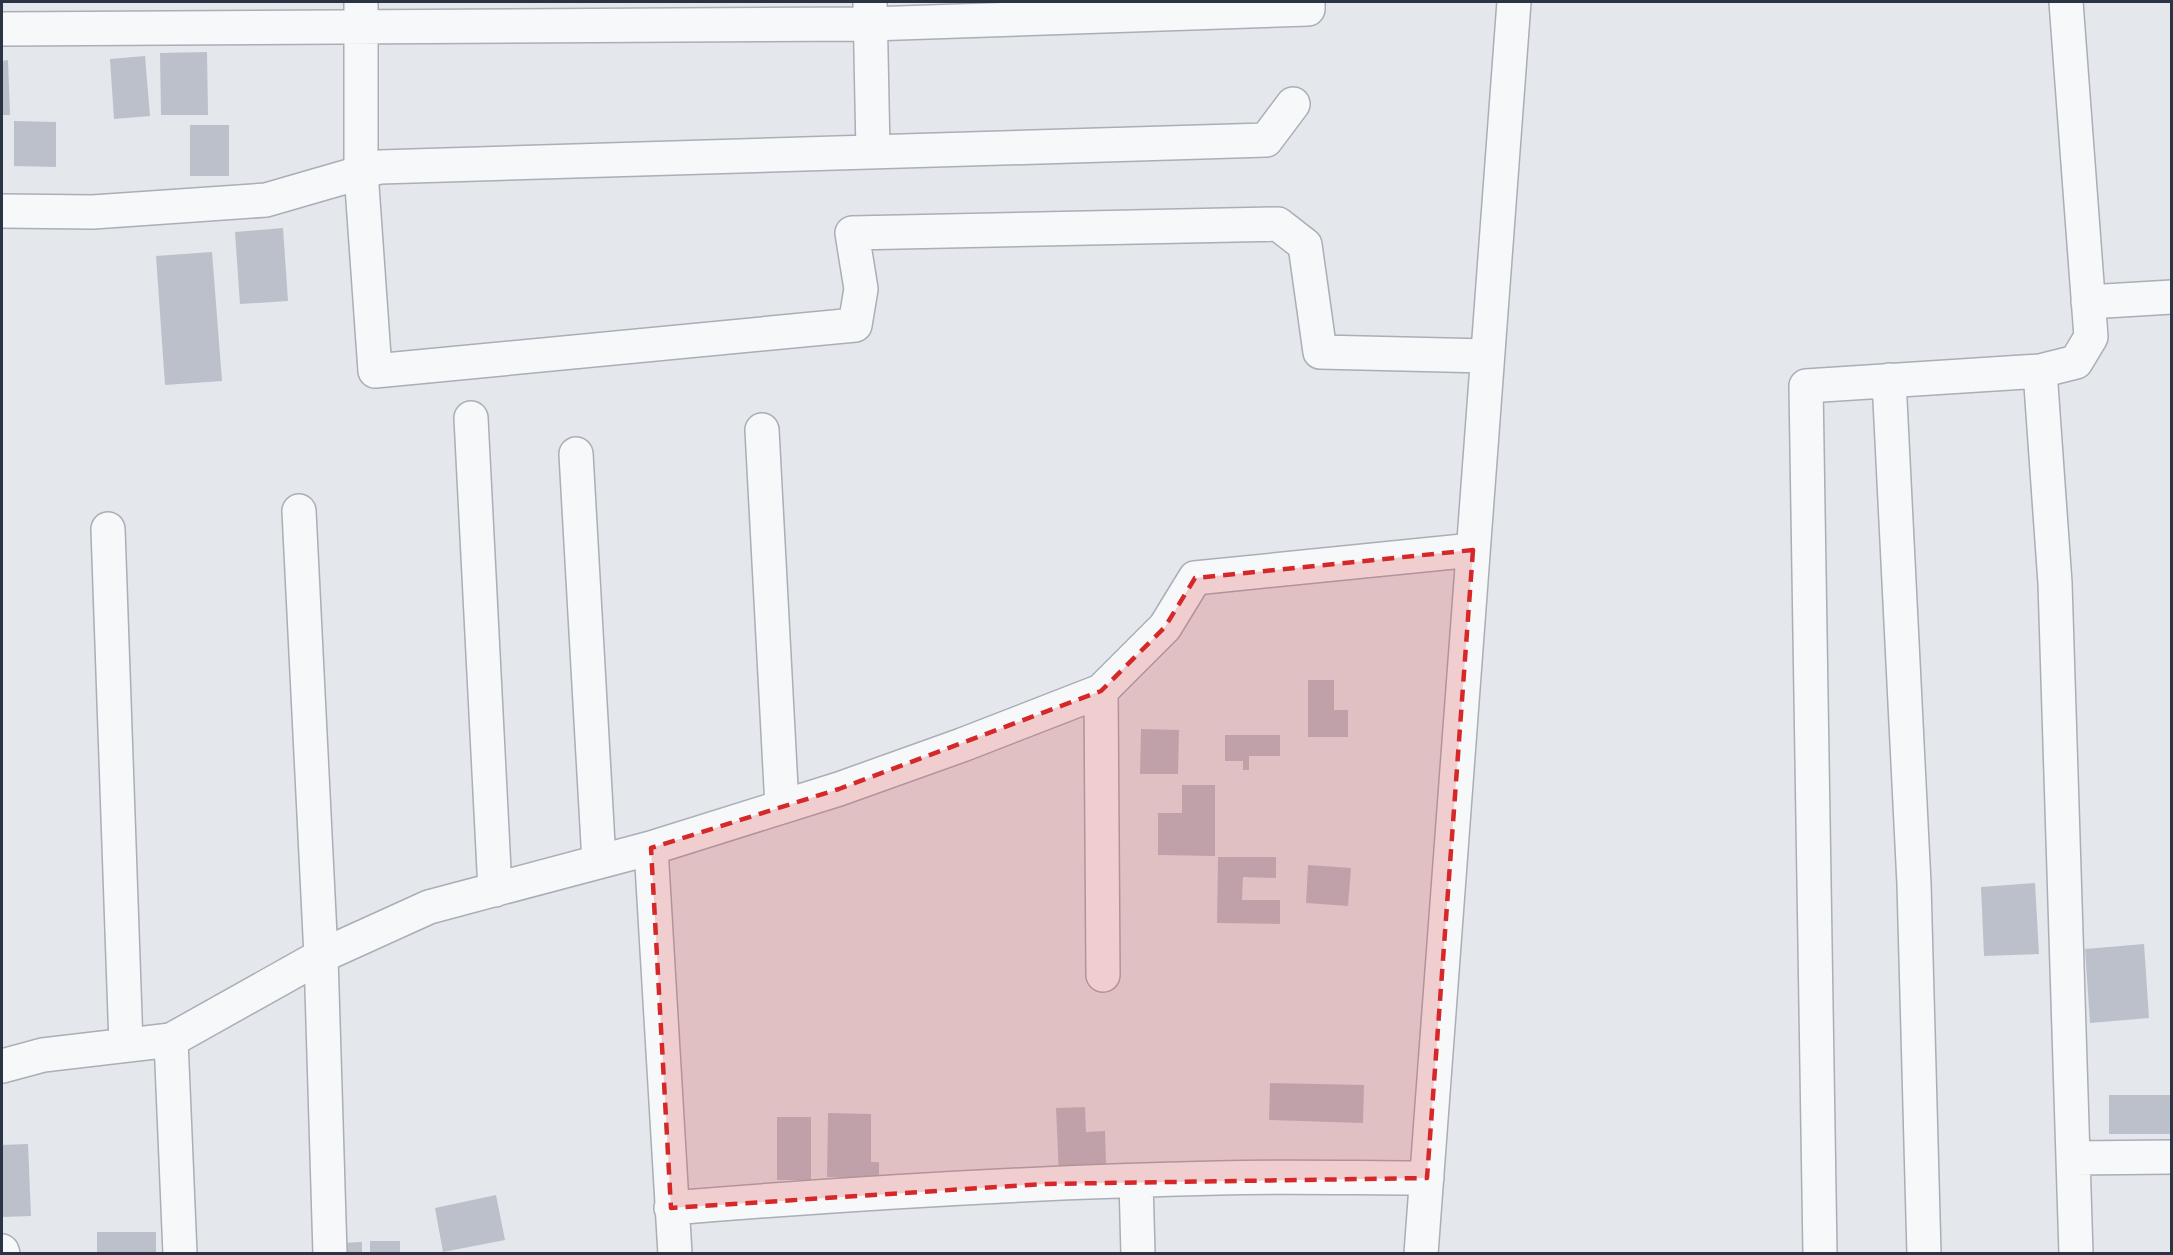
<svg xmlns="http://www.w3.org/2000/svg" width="2173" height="1255" font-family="Rubik,sans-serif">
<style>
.building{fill:#bbc0ca}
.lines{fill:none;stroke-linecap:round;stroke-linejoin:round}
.minor-casing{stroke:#a9aeb7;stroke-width:36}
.minor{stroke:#f7f8fa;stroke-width:33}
.marked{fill:#d62828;fill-opacity:0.2;stroke:#d62828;stroke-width:4.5;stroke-dasharray:12 8;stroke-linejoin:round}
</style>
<rect width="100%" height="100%" fill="#e4e7ec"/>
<path class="building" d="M207,52L208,115H161L160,53Z
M145,56L150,116L114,119L110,59Z
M8,60L10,115H2V61Z
M14,121L56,122V167L14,166Z
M190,125H229V176H190Z
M283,228L288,301L240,304L235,232Z
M212,252L222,381L165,385L156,256Z
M1308,680H1334V710H1348V737H1308Z
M1141,729L1179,730L1178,774H1140Z
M1225,735H1280V756H1249V770H1243V761H1225Z
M1182,785H1215V856L1158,855V813H1182Z
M1218,857H1276V878L1243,877L1242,900H1280V924L1217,923Z
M1308,865L1351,868L1348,906L1306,903Z
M2035,883L2039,954L1984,956L1981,887Z
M2144,944L2149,1018L2090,1023L2085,949Z
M1270,1083L1364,1085L1363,1123L1269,1120Z
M2109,1095H2172V1134H2109Z
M1085,1107L1086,1132L1105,1131L1106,1164L1080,1165V1174L1059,1176L1056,1108Z
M828,1113L871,1114V1162H879V1178L827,1177Z
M777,1117H811V1180H777Z
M28,1144L31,1216L2,1217V1145Z
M496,1195L505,1240L443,1252L435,1208Z
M97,1232H156V1254H97Z
M370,1241H400V1254H370Z
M362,1242V1254H340V1243Z"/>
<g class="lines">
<g class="minor-casing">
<path id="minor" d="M361,2V172L375,371L855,325L861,289L852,233L1278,224L1305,245L1320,352L1487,356
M870,3L873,152
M2,29L870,24L1308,9V2
M2,211L93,212L266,200L380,167L1266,140L1293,104
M2088,302L2172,297
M2040,371L2055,583L2076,1254
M1889,380L1914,884L1924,1254
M471,418L495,890
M762,430L782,807
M576,454L599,862
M299,511L321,956L330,1254
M108,529L126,1045
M1101,691L1103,975
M651,848L675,1254
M171,1040L180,1254
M2,1066L43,1055L171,1040L321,956L429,907L651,848L839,789L962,745L1101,691L1165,627L1195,578L1473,550
M2073,1158L2172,1157
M1136,1181L1138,1254
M671,1208C854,1193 1036,1182 1218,1178C1288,1176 1357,1178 1427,1178
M2,1251L3,1254
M1421,1254L1514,2
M1820,1254L1806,386L2040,371L2076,362L2091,337L2066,2"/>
</g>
<use href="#minor" class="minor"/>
</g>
<path class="marked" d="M1473,550L1427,1178L1044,1184L671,1208L651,848L839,789L1101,691L1165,627L1195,578Z"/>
<rect width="2173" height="1255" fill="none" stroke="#2b3445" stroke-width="6"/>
</svg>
